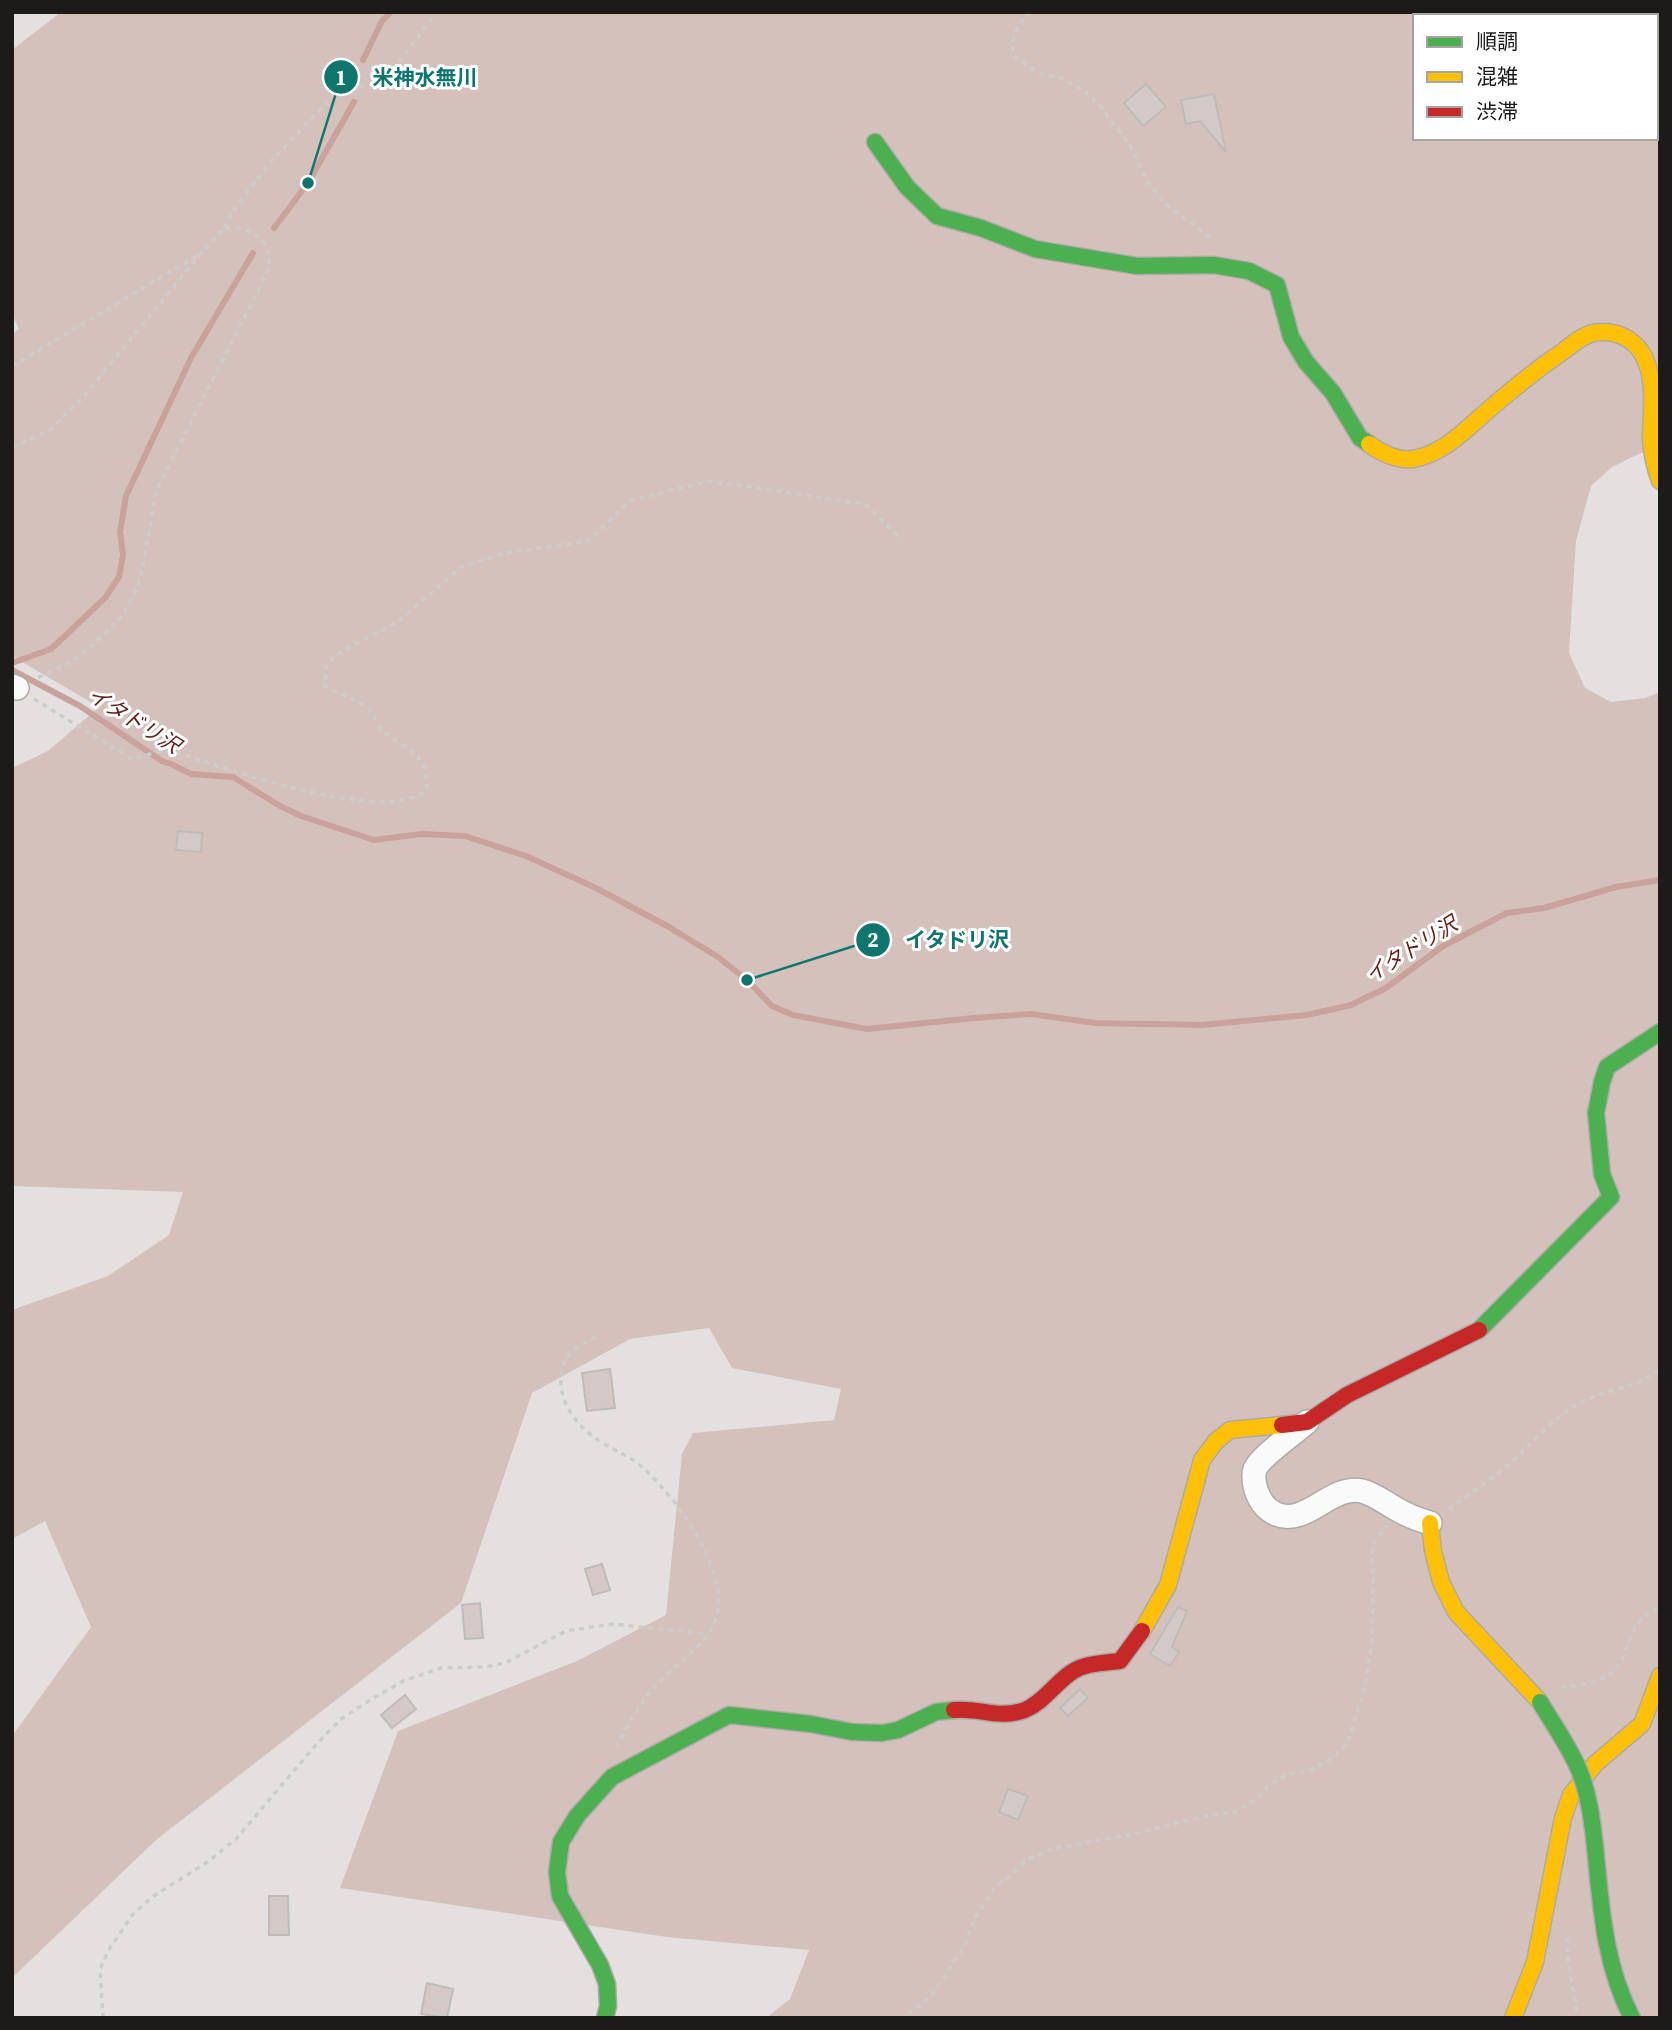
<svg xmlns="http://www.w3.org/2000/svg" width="1672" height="2030" font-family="'Source Serif 4','Noto Sans JP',serif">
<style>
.green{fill:#d5c1bc;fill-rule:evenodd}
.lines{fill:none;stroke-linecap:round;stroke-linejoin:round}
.stream{stroke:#c8a29b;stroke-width:6}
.building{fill:#d4c9c6;stroke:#bebcbb;stroke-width:2}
.street-casing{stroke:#adaaa9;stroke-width:26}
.fast-casing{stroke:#adaaa9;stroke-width:19}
.slow-casing{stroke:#adaaa9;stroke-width:19}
.jam-casing{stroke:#adaaa9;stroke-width:19}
.path{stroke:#cccccb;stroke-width:3.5;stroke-dasharray:5 5;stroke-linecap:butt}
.street{stroke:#fbfafa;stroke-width:23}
.fast{stroke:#4caf50;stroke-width:16}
.slow{stroke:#ffc107;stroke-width:16}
.jam{stroke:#c62828;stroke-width:16}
.fast-bridge-casing{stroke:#adaaa9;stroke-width:19;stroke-linecap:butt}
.fast-bridge{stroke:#4caf50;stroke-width:16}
.labels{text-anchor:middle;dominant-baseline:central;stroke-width:6;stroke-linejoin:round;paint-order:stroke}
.water-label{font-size:21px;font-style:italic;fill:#652319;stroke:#fff}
.leader{fill:none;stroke:#0f766e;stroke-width:2.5}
.callout-dot{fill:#0f766e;stroke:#fff;stroke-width:2.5}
.mark-label{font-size:21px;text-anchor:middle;font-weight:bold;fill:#fff}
.callout-label{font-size:21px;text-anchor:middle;font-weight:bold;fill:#0f766e;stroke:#fff;stroke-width:6;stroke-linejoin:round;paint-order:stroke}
</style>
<rect width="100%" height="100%" fill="#e3e0df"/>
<path class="green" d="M61,12H1660V449L1641,453L1612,467L1591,486L1576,541L1569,653L1585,688L1611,702L1645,698L1660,692V2018H766L790,1999L809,1950L667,1937L340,1888L398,1731L577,1661L666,1615L682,1454L693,1433L834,1420L841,1389L732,1368L709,1328L630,1339L532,1393L461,1603L156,1840L12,1978V1736L91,1627L45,1521L12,1539V1310L108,1276L169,1235L183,1192L12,1186V768L48,751L99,707L12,656V334L19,329L12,314V50ZM1415,16H1656V138H1415Z"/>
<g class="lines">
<path class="stream" d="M363,60L382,21L391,12
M274,228L308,183L354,102
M12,663L51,649L105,598L119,577L123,555L120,532L126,496L191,358L253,253
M12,670L80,706L162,761L171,764L191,774L233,777L280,806L301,816L374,840L421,834L465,836L526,856L594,887L669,927L718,957L747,980L772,1006L793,1015L867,1029L974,1018L1031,1014L1095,1023L1202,1025L1307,1015L1351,1005L1386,988L1443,946L1507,913L1544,908L1616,887L1660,880"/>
</g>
<path class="building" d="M1146,84L1166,107L1143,126L1124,103Z
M1214,94L1226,152L1200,121L1186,124L1181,100Z
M178,831L202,833L201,852L176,850Z
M610,1369L615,1408L587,1411L582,1373Z
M602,1564L610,1590L593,1595L585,1569Z
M480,1603L483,1638L465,1639L462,1605Z
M1178,1607L1187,1611L1172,1647L1179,1652L1170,1666L1150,1654Z
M1080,1689L1088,1698L1068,1716L1060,1708Z
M405,1695L416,1709L392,1728L381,1715Z
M1008,1789L1028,1796L1018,1820L999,1812Z
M269,1896H288L289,1935H269Z
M427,1983L453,1989L447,2018L421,2014Z"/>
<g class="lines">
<g class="street-casing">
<path id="street" d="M12,686L17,688
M1307,1422C1296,1432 1260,1457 1255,1469C1253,1475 1254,1483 1256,1490C1260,1501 1265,1509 1276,1514C1306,1527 1331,1484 1362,1491C1375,1494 1388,1505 1400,1511C1409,1516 1420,1520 1430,1523"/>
</g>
<g class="fast-casing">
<path id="fast" d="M875,142L907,187L937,216L981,228L1035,249L1137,266L1214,265L1249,271L1277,285L1291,337L1306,362L1333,393L1360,438L1369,444
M1479,1330L1611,1197L1602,1174L1596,1113L1602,1082L1607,1067L1660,1032
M1595,1846C1601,1906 1604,1964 1632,2018
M605,2018L608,2006L607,1984L600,1965L560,1896L557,1872L561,1842L577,1816L612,1777L729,1715L811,1724L852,1732L882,1733L898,1730L936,1712L954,1710"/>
</g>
<g class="slow-casing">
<path id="slow" d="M1369,444C1381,453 1398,461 1413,459C1445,454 1470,425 1493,406C1515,387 1537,369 1561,353C1570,346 1581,336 1593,333C1613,329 1633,337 1643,355C1657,380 1651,412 1651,439C1652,454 1655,467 1660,481
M1430,1523L1433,1551L1441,1582L1456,1612L1540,1702
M1142,1631L1168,1585L1202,1460L1216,1441L1230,1430L1282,1425
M1513,2018L1535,1962L1563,1818L1571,1795L1595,1764L1642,1724L1660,1676"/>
</g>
<g class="jam-casing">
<path id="jam" d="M1282,1425L1307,1422L1347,1395L1479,1330
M954,1710C979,1707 997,1720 1025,1710C1044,1702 1055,1683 1072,1672C1085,1663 1104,1663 1120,1661L1142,1631"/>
</g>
<path class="path" d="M1031,12C1017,26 1010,37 1014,56L1039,73L1062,78L1083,90L1099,105L1130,145L1147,181L1167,205L1211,238
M224,228L232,213L272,160L336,93L385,81L437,12
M12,366L200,254
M12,446L21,444L51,429L85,395L202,252L224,228C253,227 272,238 269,269L156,491L143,567L138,586L130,601L121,617L107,632L80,656L61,667L35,679
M34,699L132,759C142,757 153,752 163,751C174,750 194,759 205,762C248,775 395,826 427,788C427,746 400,751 380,727C375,722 374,714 369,709C360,701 336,692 325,686L326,667L334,656L399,621L461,567L505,553L588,541L631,500L709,481L865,504L902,540
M596,1337C574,1349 559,1356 561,1384C563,1410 581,1430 603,1443C616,1452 631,1456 643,1468C676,1498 728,1568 717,1615C710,1645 670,1667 651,1691C638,1707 628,1726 617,1745
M1449,1509C1469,1494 1491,1480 1510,1463C1531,1446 1548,1423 1571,1408C1598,1389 1634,1391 1660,1369
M1561,1687C1577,1686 1595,1684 1609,1675C1634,1656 1623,1620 1660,1607
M1567,1937L1568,1961L1578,2018
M103,2018L100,1970L108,1951L133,1914L152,1897L209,1861L237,1838L314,1747L341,1719L370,1700L403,1681L441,1668L485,1667L505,1663L566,1631L613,1624L709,1634
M899,2018L906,2015L931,1996L965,1945L974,1920L996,1886L1014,1873L1028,1859L1053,1849L1138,1833L1206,1816L1235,1812L1257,1799L1270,1784L1289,1774L1307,1772L1336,1756L1347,1743L1363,1695L1372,1643L1373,1586L1372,1555L1374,1542L1387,1526"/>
<use href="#street" class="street"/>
<use href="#fast" class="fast"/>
<use href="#slow" class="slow"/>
<use href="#jam" class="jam"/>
<g class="fast-bridge-casing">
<path id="fast-bridge" d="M1540,1702C1553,1724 1569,1746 1579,1770C1589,1794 1592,1820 1595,1846"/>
</g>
<use href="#fast-bridge" class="fast-bridge"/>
</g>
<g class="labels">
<g class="water-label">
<text transform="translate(134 720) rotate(32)">イタドリ沢</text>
<text transform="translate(1411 949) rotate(-32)">イタドリ沢</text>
</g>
</g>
<path class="leader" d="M308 183L341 77M747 980L873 940"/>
<g class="callout-dot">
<circle cx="308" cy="183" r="7"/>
<circle cx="747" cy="980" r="7"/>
<circle cx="341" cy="77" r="18"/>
<circle cx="873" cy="940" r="18"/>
</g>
<g class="mark-label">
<text x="341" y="85">1</text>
<text x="873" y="947">2</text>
</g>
<g class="callout-label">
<text x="425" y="85">米神水無川</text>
<text x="957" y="947">イタドリ沢</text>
</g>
<rect width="1672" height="2030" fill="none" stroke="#1d1a1a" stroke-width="28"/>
<rect x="1413" y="14" width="245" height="126" fill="#ffffff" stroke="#a5a3a3" stroke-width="2"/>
<rect x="1427" y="37" width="35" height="10" fill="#4caf50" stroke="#a5a3a3" stroke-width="2"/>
<text x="1476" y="49" font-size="21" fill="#1d1a1a">順調</text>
<rect x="1427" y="72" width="35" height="10" fill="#ffc107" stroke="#a5a3a3" stroke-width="2"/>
<text x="1476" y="84" font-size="21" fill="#1d1a1a">混雑</text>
<rect x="1427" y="107" width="35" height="10" fill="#c62828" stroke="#a5a3a3" stroke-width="2"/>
<text x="1476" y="119" font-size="21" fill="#1d1a1a">渋滞</text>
</svg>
